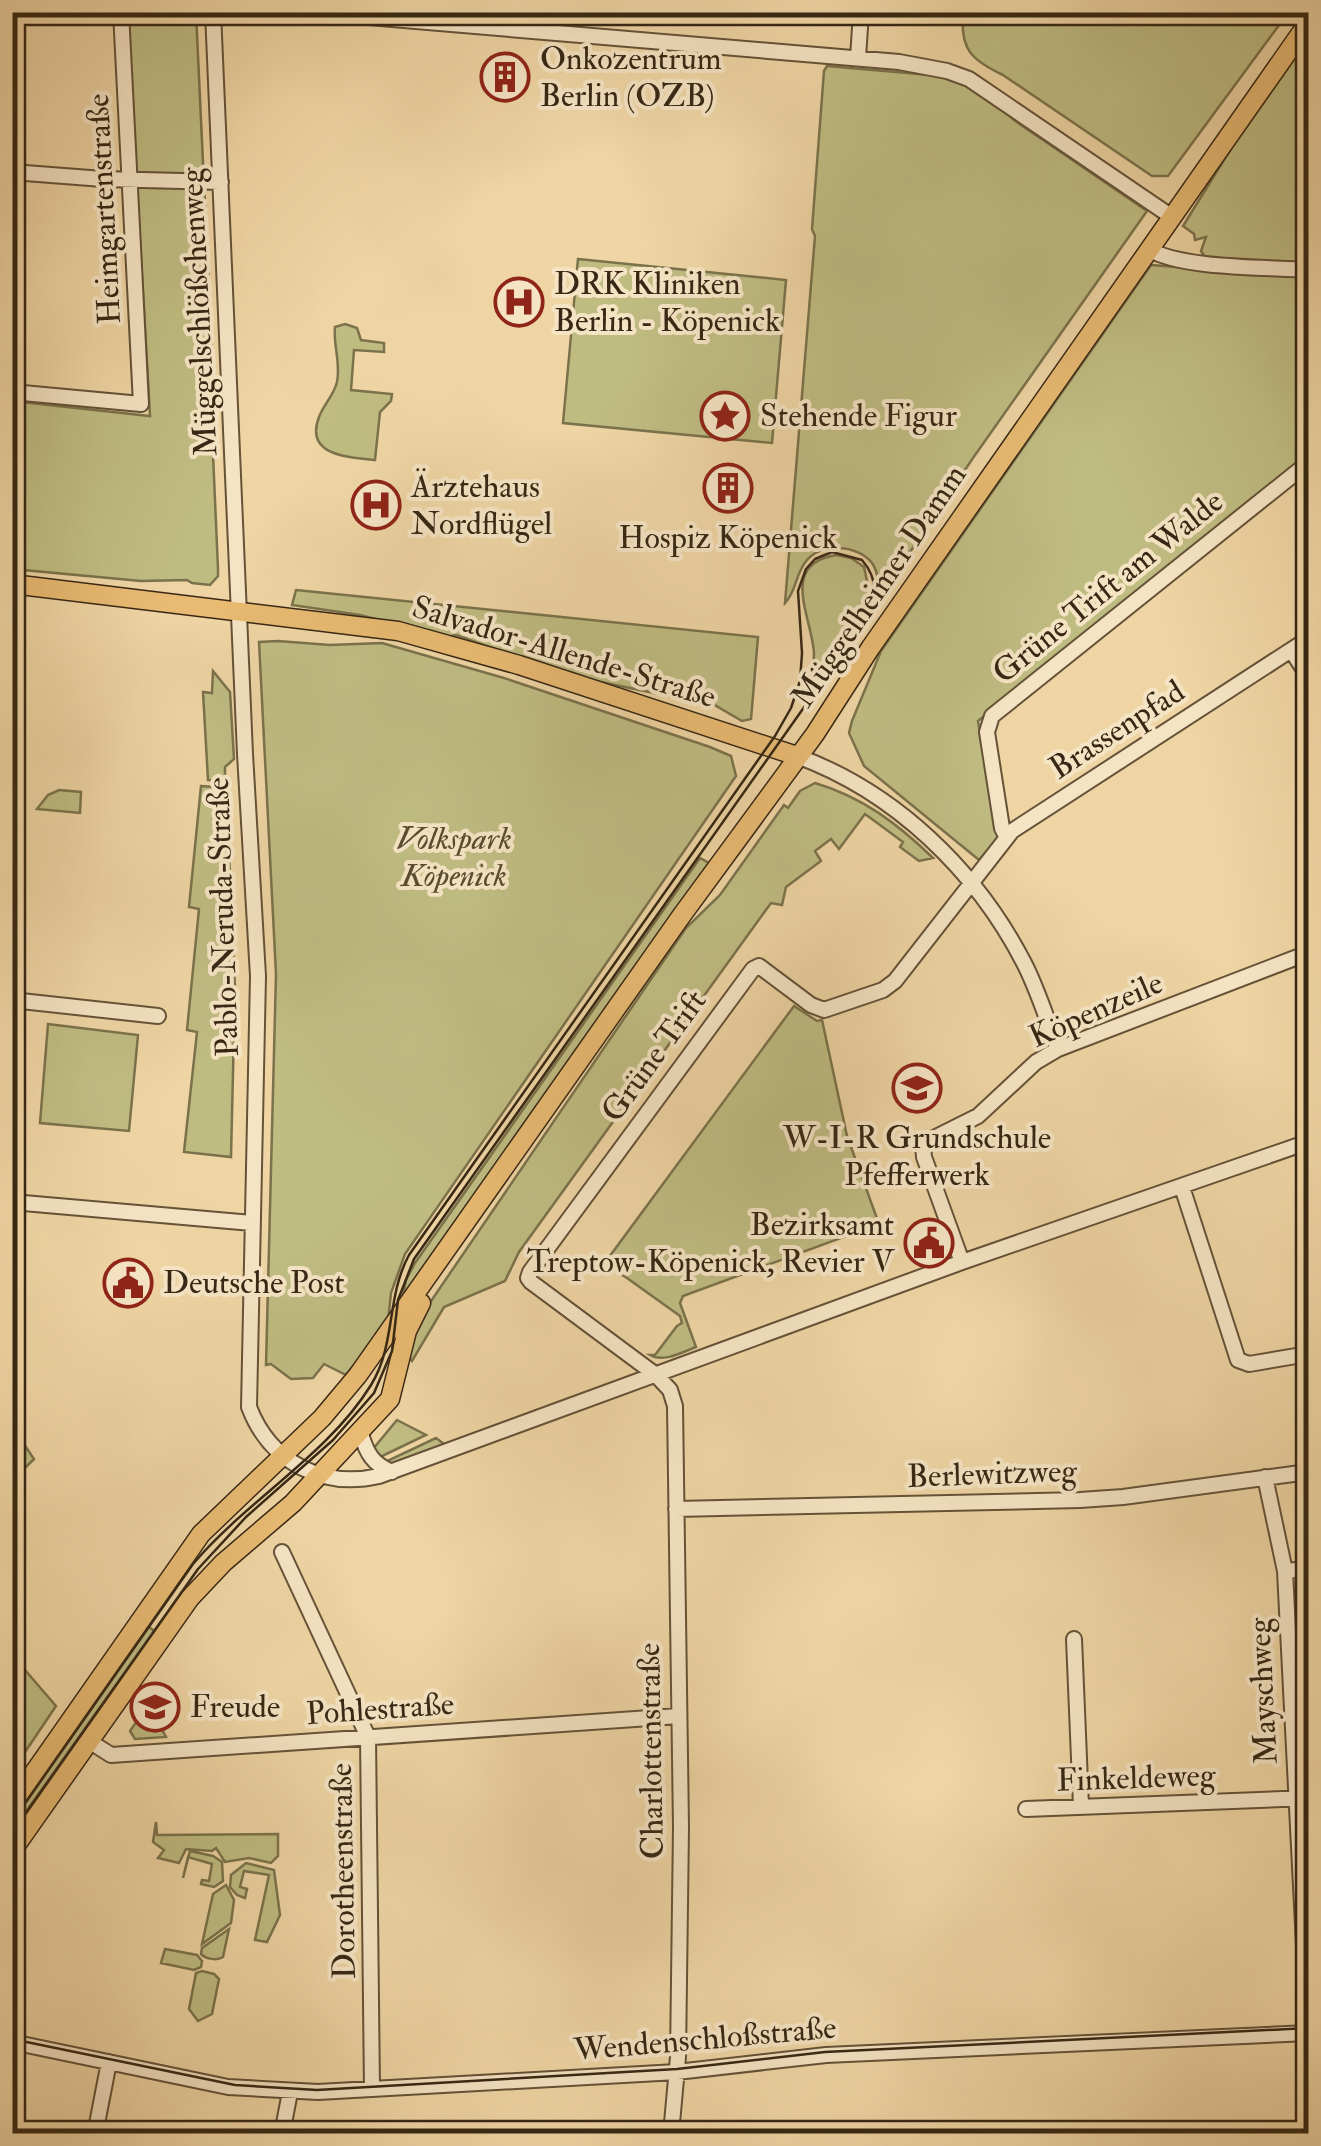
<svg xmlns="http://www.w3.org/2000/svg" width="1321" height="2146" font-family="'IM FELL Double Pica',serif">
<style>
.green{fill:#bfbc82;stroke:#7b724b;stroke-width:2.5}
.lines{fill:none;stroke-linecap:round;stroke-linejoin:round}
.minor-casing{stroke:#655238;stroke-width:18}
.major-casing{stroke:#372714;stroke-width:21}
.minor{stroke:#f5e4c4;stroke-width:14}
.major{stroke:#e8ba72;stroke-width:18}
.tram{stroke:#372714;stroke-width:2.5}
.labels{text-anchor:middle;dominant-baseline:central;stroke-width:8;stroke-linejoin:round;paint-order:stroke}
.poi-label{font-size:32px;fill:#372714;stroke:#f5e4c4;text-anchor:start}
.street-label{font-size:32px;fill:#372714;stroke:#f5e4c4}
.park-label{font-size:32px;font-style:italic;fill:#594c30;stroke:#f5e4c4}
</style>
<rect width="100%" height="100%" fill="#efd5a4"/>
<filter id="stains"><feTurbulence type="fractalNoise" baseFrequency=".002" numOctaves="4"/><feColorMatrix values="0 0 0 0 .2 0 0 0 0 .09 0 0 0 0 .02 0 0 0 .5 -.17"/></filter>
<radialGradient id="worn" r=".72"><stop offset=".6" stop-color="#630" stop-opacity="0"/><stop offset="1" stop-color="#630" stop-opacity=".3"/></radialGradient>
<path class="green" d="M127,13H196L216,440L213,454L218,569V576L210,585L192,583L187,580L141,581L13,569L12,401L150,416Z
M963,13V12L1288,13L1168,176H1152L1003,75C971,60 960,49 963,13Z
M1308,40V265L1205,257L1201,251L1206,237L1195,240L1194,234L1183,226L1232,147Z
M827,66L942,76L985,92L1014,120L1147,211L973,458L882,594C879,585 878,571 872,563C858,545 822,542 807,560C795,573 797,591 785,603L815,236L812,229L824,71Z
M578,259L786,280L772,443L563,423Z
M1151,265L1308,277V458L978,721L998,838L979,860L864,766L849,733L852,721L881,651Z
M345,324L357,328L361,340L384,343V352L354,350L351,390L392,394L391,401L380,412L375,460C350,458 304,456 319,417C324,404 334,395 337,382C341,362 333,346 335,327Z
M837,555L851,558L864,567L870,595L868,607L813,686L810,685C812,675 814,663 814,653C812,617 778,563 837,555Z
M296,590L758,637L751,719L742,721L711,703L677,691L674,697L571,676L456,635L447,637L360,615L292,605Z
M278,641L330,645L382,643L504,678L710,747L731,756L736,776L405,1254L391,1293L388,1321L346,1375L324,1364L313,1378L291,1379L271,1364L266,1365L276,974L259,642Z
M213,671L230,692L234,759L225,767V781L208,780L203,692L212,693Z
M815,783C862,797 897,823 933,858L919,861L900,847L903,842L865,814L839,849L831,839L815,851L821,861L786,887L782,905L771,903L519,1252L505,1281L444,1307L412,1361L409,1358L416,1323L686,928L720,895L784,805L788,808L800,791Z
M201,786L226,788L235,988L231,1157L184,1152L197,1032L187,1030L199,909L189,907Z
M59,790L81,792L80,813L37,809L48,795Z
M700,858L709,863L402,1302L406,1280L415,1263Z
M794,1006L817,1021L822,1020L847,1136L879,1224L683,1296L680,1303L696,1347C683,1352 663,1363 650,1355H655L677,1326L682,1323L680,1316L627,1278L604,1264Z
M48,1024L138,1035L129,1131L40,1123Z
M397,1420L426,1435L378,1458L373,1449Z
M13,1428L34,1459L13,1480H12Z
M436,1438L447,1446L394,1465L385,1462Z
M145,1624L157,1633L13,1844V1815Z
M13,1656L56,1706L13,1770Z
M148,1705L166,1737L135,1739L130,1731Z
M156,1822L157,1835L278,1834V1856L271,1863L249,1858L225,1862L216,1848L212,1851L186,1849L179,1863L158,1858L164,1850L153,1842Z
M190,1851L213,1856L222,1862L223,1881L214,1887L201,1884L202,1880L209,1881L212,1864L188,1857L183,1878Z
M246,1863L274,1870L280,1915L267,1942L255,1940L269,1875L244,1871L240,1887L247,1889L245,1898L237,1895L230,1887L231,1875Z
M226,1885L234,1900L231,1923L202,1944L213,1894Z
M229,1929L223,1957C217,1961 206,1959 201,1954L202,1948Z
M165,1949L197,1955L202,1961L201,1967L194,1970L161,1963Z
M202,1971L214,1974L219,1979L212,2014L198,2021L189,2009L196,1973Z"/>
<g class="lines">
<g class="minor-casing">
<path id="minor" d="M213,12L245,754L258,976L249,1407C270,1462 322,1489 379,1476L962,1262L1308,1142
M309,12L899,62L947,71L969,79L1172,217
M858,58L861,12
M12,172L103,179L221,182
M1149,249C1180,269 1269,267 1308,270
M12,392L141,404L121,12
M1291,650L1308,676
M797,756C895,792 976,870 1024,963C1038,990 1047,1020 1058,1049
M1006,836L1002,828L987,732L992,716L1308,463
M12,1000L158,1016
M1182,1187L1238,1360L1249,1364L1308,1354
M12,1202L252,1223
M962,1262L924,1157L923,1146L926,1142L978,1116L1036,1062L1058,1049L1308,953
M361,1434C367,1454 373,1464 392,1472
M1265,1477L1285,1571L1308,2024
M676,1509L1080,1500L1123,1497L1308,1472
M282,1552L368,1737L372,2089
M1285,1571L1308,1569
M1074,1639L1081,1806
M89,1741L111,1755L679,1716
M1026,1809L1308,1798
M12,2042L228,2087L318,2092L677,2072L826,2055L1308,2033
M95,2134L109,2062
M282,2134L290,2092
M671,2134L678,2057L681,1827L675,1406L670,1390L656,1375L531,1282L528,1278L530,1272L753,969L759,966L811,1005L824,1010L883,990L895,981L1012,831L1308,639"/>
</g>
<g class="major-casing">
<path id="major" d="M12,584L398,631L519,665L797,756
M12,1804L201,1534L322,1418L358,1375L682,915L815,734L871,647L1308,23
M12,1851L190,1598L223,1563L293,1503L390,1399L407,1331L421,1303"/>
</g>
<use href="#minor" class="minor"/>
<use href="#major" class="major"/>
<path class="tram" d="M12,1822L193,1564C246,1501 328,1455 371,1385C396,1345 386,1297 409,1255L775,736L791,708L800,681L802,653L798,591L806,569L815,559L832,552L862,560C879,580 877,598 865,621L414,1259L398,1300L392,1351L374,1393L333,1440L246,1517L198,1569L12,1832
M12,2039L235,2085L317,2090L677,2069L825,2052L1308,2028"/>
</g>
<defs>
<g id="building-ring" transform="scale(2.5)"><circle r="9.5" fill="#f5e4c4" stroke="#8f2418" stroke-width="1.5"/><path d="M-4-6H4V6H1V3H-1V6H-4ZM-2.5-4.3h1.7v1.8h-1.7ZM.8-4.3h1.7v1.8H.8ZM-2.5-1h1.7V.8h-1.7ZM.8-1h1.7V.8H.8Z" fill="#8f2418"/></g>
<g id="hospital-ring" transform="scale(2.5)"><circle r="9.5" fill="#f5e4c4" stroke="#8f2418" stroke-width="1.5"/><path d="M-5-5h3v3.5h4V-5h3V5h-3V1.5h-4V5h-3Z" fill="#8f2418"/></g>
<g id="sight-ring" transform="scale(2.5)"><circle r="9.5" fill="#f5e4c4" stroke="#8f2418" stroke-width="1.5"/><path d="M0-6L1.8-2.2L6-1.7L2.9 1.2L3.7 5.4L0 3.3L-3.7 5.4L-2.9 1.2L-6-1.7L-1.8-2.2Z" fill="#8f2418"/></g>
<g id="school-ring" transform="scale(2.5)"><circle r="9.5" fill="#f5e4c4" stroke="#8f2418" stroke-width="1.5"/><path d="M0-5L7-2L0 1L-7-2ZM-4 1L0 2.5L4 1V4Q0 6-4 4Z" fill="#8f2418"/></g>
<g id="civic-ring" transform="scale(2.5)"><circle r="9.5" fill="#f5e4c4" stroke="#8f2418" stroke-width="1.5"/><path d="M-.6-6.5H3V-4.5H.6V-3L4-1V1h2V6H-6V1h2V-1L-.6-3ZM-1.2 2.5V6h2.4V2.5Z" fill="#8f2418"/></g>
</defs>
<g fill-rule="evenodd">
<use href="#building-ring" x="505" y="77"/>
<use href="#hospital-ring" x="519" y="302"/>
<use href="#sight-ring" x="725" y="416"/>
<use href="#building-ring" x="728" y="488"/>
<use href="#hospital-ring" x="376" y="505"/>
<use href="#school-ring" x="917" y="1088"/>
<use href="#civic-ring" x="929" y="1243"/>
<use href="#civic-ring" x="128" y="1283"/>
<use href="#school-ring" x="155" y="1707"/>
</g>
<g class="labels">
<g class="poi-label">
<text x="540" y="59">Onkozentrum<tspan x="540" dy="37">Berlin (OZB)</tspan></text>
<text x="554" y="284">DRK Kliniken<tspan x="554" dy="37">Berlin - Köpenick</tspan></text>
<text x="760" y="416">Stehende Figur</text>
<text x="411" y="487">Ärztehaus<tspan x="411" dy="37">Nordflügel</tspan></text>
<text x="728" y="538" text-anchor="middle">Hospiz Köpenick</text>
<text x="917" y="1138" text-anchor="middle">W-I-R Grundschule<tspan x="917" dy="37">Pfefferwerk</tspan></text>
<text x="894" y="1225" text-anchor="end">Bezirksamt<tspan x="894" dy="37">Treptow-Köpenick, Revier V</tspan></text>
<text x="163" y="1283">Deutsche Post</text>
<text x="190" y="1707">Freude</text>
</g>
<g class="street-label">
<text transform="translate(104 209) rotate(-93)">Heimgartenstraße</text>
<text transform="translate(199 312) rotate(-93)">Müggelschlößchenweg</text>
<text transform="translate(879 586) rotate(-56)">Müggelheimer Damm</text>
<text transform="translate(1108 587) rotate(-39)">Grüne Trift am Walde</text>
<text transform="translate(564 652) rotate(17)">Salvador-Allende-Straße</text>
<text transform="translate(1117 730) rotate(-33)">Brassenpfad</text>
<text transform="translate(223 917) rotate(-92)">Pablo-Neruda-Straße</text>
<text transform="translate(1096 1010) rotate(-24)">Köpenzeile</text>
<text transform="translate(654 1056) rotate(-54)">Grüne Trift</text>
<text transform="translate(992 1474) rotate(-2)">Berlewitzweg</text>
<text transform="translate(1263 1691) rotate(-93)">Mayschweg</text>
<text transform="translate(380 1709) rotate(-4)">Pohlestraße</text>
<text transform="translate(651 1751) rotate(-91)">Charlottenstraße</text>
<text transform="translate(1136 1778) rotate(-2)">Finkeldeweg</text>
<text transform="translate(343 1871) rotate(-91)">Dorotheenstraße</text>
<text transform="translate(705 2039) rotate(-5)">Wendenschloßstraße</text>
</g>
<g class="park-label">
<text x="454" y="839">Volkspark<tspan x="454" dy="37">Köpenick</tspan></text>
</g>
</g>
<rect width="1321" height="2146" fill="none" stroke="#efd5a4" stroke-width="50"/>
<rect x="15" y="15" width="1291" height="2116" fill="none" stroke="#372714" stroke-width="5"/>
<rect x="25" y="25" width="1271" height="2096" fill="none" stroke="#372714" stroke-width="2.5"/>
<rect width="100%" height="100%" filter="url(#stains)"/>
<rect width="100%" height="100%" fill="url(#worn)"/>
</svg>
